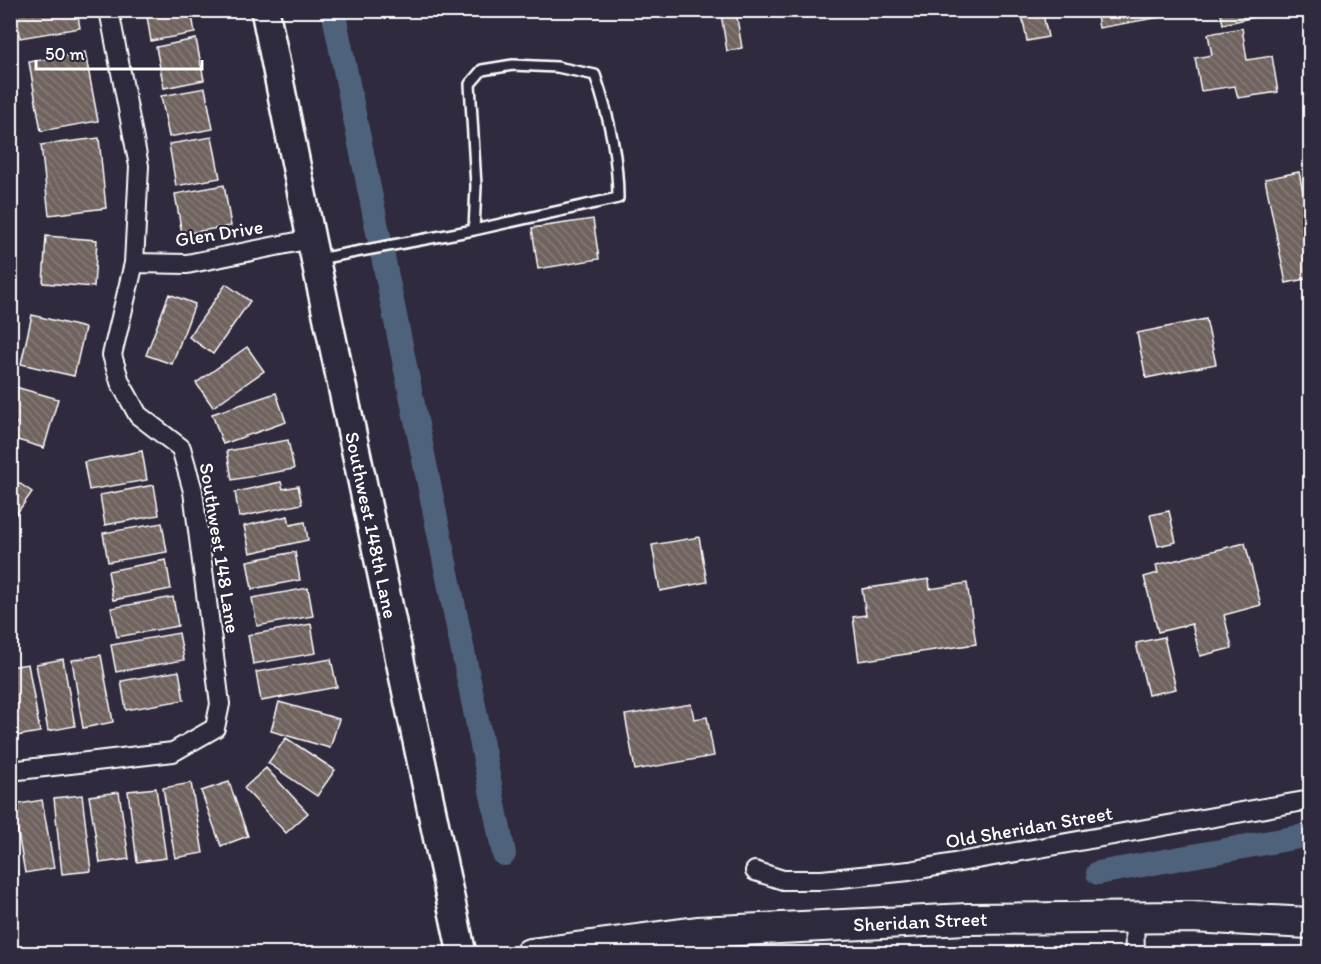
<svg xmlns="http://www.w3.org/2000/svg" width="1321" height="964" font-family="Itim,sans-serif">
<style>
.lines{fill:none;stroke-linecap:round;stroke-linejoin:round}
.canal{stroke:#50627b;stroke-width:24}
.building{fill:url(#building-back-hatch);stroke:#fff;stroke-width:1.5}
.lane-casing{stroke:#fff;stroke-width:14}
.street-casing{stroke:#fff;stroke-width:22}
.secondary-casing{stroke:#fff;stroke-width:32}
.primary-casing{stroke:#fff;stroke-width:34}
.lane{stroke:#2f2a3d;stroke-width:9}
.street{stroke:#2f2a3d;stroke-width:18}
.secondary{stroke:#2f2a3d;stroke-width:27}
.primary{stroke:#2f2a3d;stroke-width:30}
.labels{text-anchor:middle;dominant-baseline:central;stroke-width:4.5;stroke-linejoin:round;paint-order:stroke}
.street-label{font-size:20px;fill:#fff;stroke:#2f2a3d}
</style>
<defs>
<pattern id="building-back-hatch" width="6" height="6" patternUnits="userSpaceOnUse" patternTransform="scale(1.5)"><rect width="6" height="6" fill="#6f635e"/><path d="M-1 5l2 2M0 0l6 6M5-1l2 2" fill="none" stroke="#857a76"/></pattern>
</defs>
<rect width="100%" height="100%" fill="#2f2a3d"/>
<filter id="ink" filterUnits="userSpaceOnUse"><feTurbulence type="fractalNoise" baseFrequency=".0167" numOctaves="2"/><feDisplacementMap in="SourceGraphic" scale="12" xChannelSelector="R" yChannelSelector="G"/><feConvolveMatrix kernelMatrix="1 2 1 2 8 2 1 2 1" color-interpolation-filters="sRGB"/></filter>
<g filter="url(#ink)">
<g class="lines">
<path class="canal" d="M333,10L504,854
M1098,873L1310,835"/>
</g>
<path class="building" d="M15,10H77L80,28L20,38Z
M146,10H191L195,33L151,41Z
M877,10H912L878,17Z
M1021,10H1042L1048,37L1027,41Z
M1096,10H1160L1161,17L1099,28Z
M1220,10H1263L1264,15L1223,24Z
M736,12L742,48L727,51L721,14Z
M1242,28L1247,60L1272,56L1278,92L1238,98L1235,86L1201,91L1195,58L1212,55L1208,34Z
M196,39L204,80L164,88L156,47Z
M85,52L98,121L41,131L29,62Z
M205,88L213,129L169,137L161,96Z
M212,137L220,178L176,186L169,144Z
M99,138L106,208L49,215L41,145Z
M1299,172L1310,227V278L1286,283L1265,179Z
M224,185L231,226L182,234L175,194Z
M593,219L599,259L538,269L532,228Z
M46,236L97,240L94,287L43,283Z
M226,284L250,301L213,354L189,337Z
M169,294L195,304L172,364L146,355Z
M32,315L85,328L74,376L21,364Z
M1206,319L1216,364L1146,378L1137,333Z
M247,347L264,371L213,407L196,383Z
M12,386L58,399L44,448L11,438L16,423L10,421Z
M276,393L286,422L223,444L212,414Z
M288,440L294,469L232,480L227,451Z
M142,451L147,480L89,490L84,462Z
M10,477L32,492L10,523Z
M281,482L283,489L298,486L302,504L239,517L235,492Z
M154,485L159,515L105,525L100,495Z
M1169,511L1176,542L1158,546L1150,515Z
M288,516L290,525L305,522L308,540L250,553L244,526Z
M162,523L167,552L108,562L103,533Z
M699,537L707,582L660,591L652,545Z
M1245,543L1261,605L1224,615L1232,648L1200,656L1192,624L1158,632L1144,577L1158,573L1156,565Z
M295,552L300,580L252,589L247,561Z
M166,560L171,589L113,600L108,571Z
M929,579L930,589L967,583L976,644L859,661L853,617L866,615L862,589Z
M308,588L313,616L257,626L252,598Z
M173,597L178,626L117,637L111,608Z
M311,624L316,653L253,664L248,635Z
M179,633L184,660L116,672L111,645Z
M1164,637L1176,689L1148,695L1136,643Z
M101,655L113,722L83,728L72,660Z
M63,659L75,726L48,731L36,664Z
M331,659L337,687L261,701L256,672Z
M28,664L40,732L10,737V667Z
M179,671L184,700L126,710L121,681Z
M279,702L339,719L330,748L271,731Z
M691,704L694,719L707,717L714,756L635,770L625,715Z
M286,738L335,770L317,796L268,763Z
M266,768L308,813L286,833L244,788Z
M229,782L248,836L221,846L201,791Z
M191,783L203,853L175,858L163,788Z
M156,788L166,858L137,862L128,791Z
M119,792L129,859L100,863L89,796Z
M82,795L91,871L62,874L54,798Z
M42,800L54,868L25,873L13,805Z
M10,835L17,874L10,875Z"/>
<g class="lines">
<g class="lane-casing">
<path id="lane" d="M318,259L474,230L476,186L470,84L482,70L513,65L557,67L595,75C609,116 618,155 618,198L474,230"/>
</g>
<g class="street-casing">
<path id="street" d="M134,263L187,264L311,239
M10,771L173,752L215,728L220,704L193,491L181,448L138,415L120,382L112,355L134,263L139,166L109,10
M755,871L783,880H822L909,871L1310,800
M1134,917L1135,954"/>
</g>
<g class="secondary-casing">
<g id="secondary">
<path id="s1" d="M265,10L311,239L462,954"/>
</g>
</g>
<g class="primary-casing">
<g id="primary">
<path id="s2" d="M530,954L697,932L967,919L1191,917L1310,923"/>
</g>
</g>
<use href="#lane" class="lane"/>
<use href="#street" class="street"/>
<use href="#secondary" class="secondary"/>
<use href="#primary" class="primary"/>
</g>
</g>
<g class="labels">
<g class="street-label">
<text transform="translate(219 233) rotate(-9)">Glen Drive</text>
<text stroke="none"><textPath href="#s1" startOffset="526">Southwest 148th Lane</textPath></text>
<text transform="translate(220 548) rotate(81)">Southwest 148 Lane</text>
<text transform="translate(1029 827) rotate(-10)">Old Sheridan Street</text>
<text stroke="none"><textPath href="#s2" startOffset="392">Sheridan Street</textPath></text>
</g>
</g>
<rect width="1321" height="964" fill="none" stroke="#2f2a3d" stroke-width="36"/>
<rect x="18" y="18" width="1285" height="928" fill="none" stroke="#fff" stroke-width="2" filter="url(#ink)"/>
<path d="M36 60v9h166v-9" fill="none" stroke="#ffffff" stroke-width="3"/>
<text x="45" y="60" font-size="18" fill="#ffffff" stroke="#2f2a3d" stroke-width="4.5" paint-order="stroke">50 m</text>
</svg>
